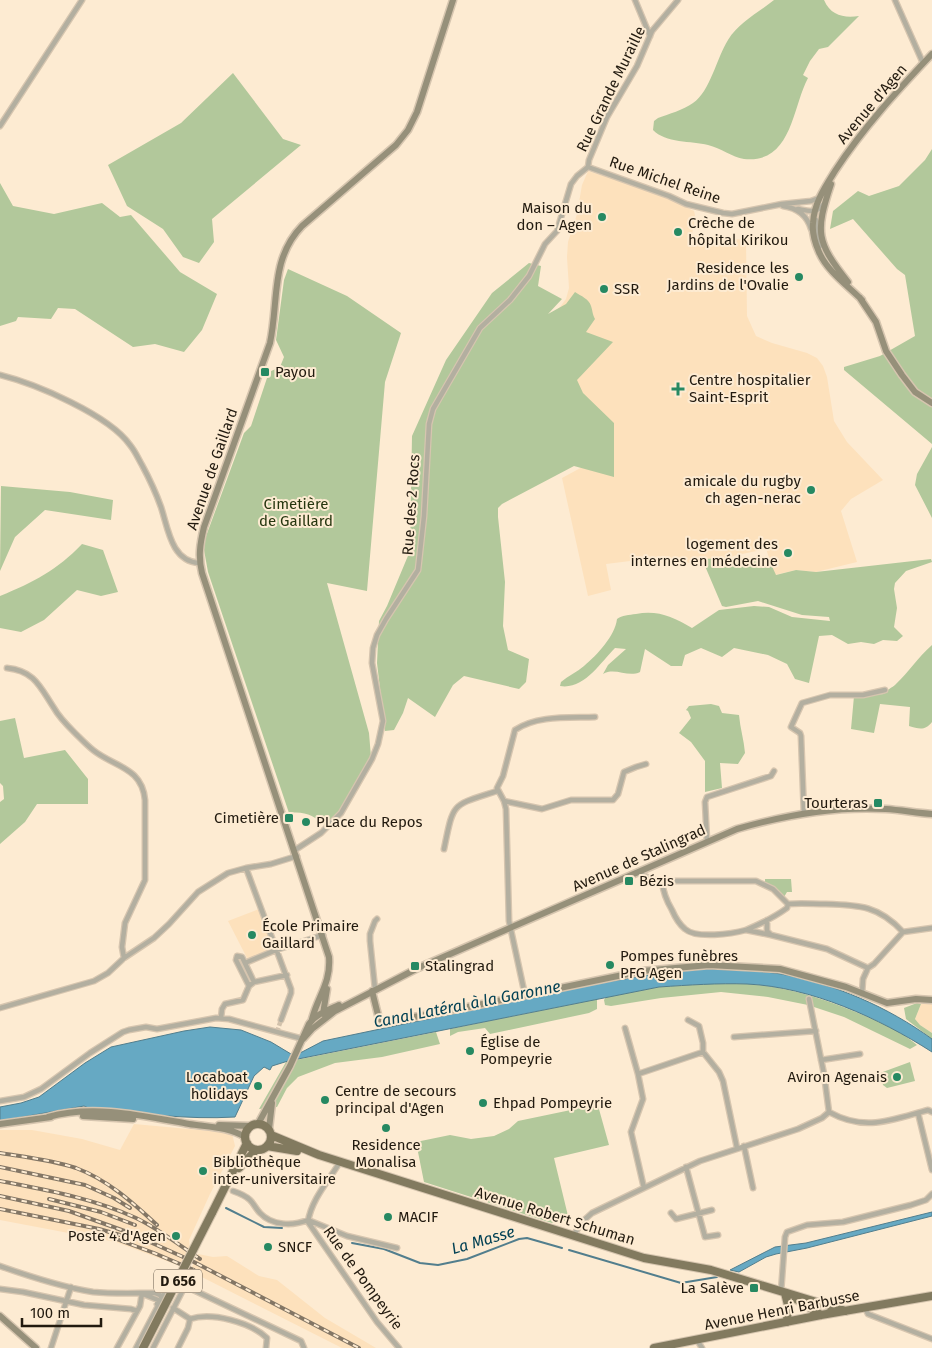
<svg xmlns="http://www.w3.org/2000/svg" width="932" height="1348" font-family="'Fira Sans',sans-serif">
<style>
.built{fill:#fde1bc}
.green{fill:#b2c89b}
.water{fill:#66a9c3;stroke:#527e8d}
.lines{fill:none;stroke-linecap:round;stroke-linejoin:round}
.stream{stroke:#527e8d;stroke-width:2}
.street-tunnel{stroke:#d1c1ab;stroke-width:4.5;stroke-dasharray:4.5 2;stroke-linecap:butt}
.street-casing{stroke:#d6c5af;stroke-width:7}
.secondary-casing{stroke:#d6c5af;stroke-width:9}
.primary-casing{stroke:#d6c5af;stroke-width:10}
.street{stroke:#b3afa0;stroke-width:4.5}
.secondary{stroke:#96907a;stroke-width:6}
.primary{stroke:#827a5f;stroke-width:8}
.rail-casing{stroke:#837665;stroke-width:4}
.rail{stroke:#fdebd2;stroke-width:2;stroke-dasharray:5.5;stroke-linecap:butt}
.primary-bridge-casing{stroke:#d6c5af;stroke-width:10;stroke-linecap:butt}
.primary-bridge{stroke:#827a5f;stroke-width:8}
.poi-dot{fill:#268962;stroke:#fdebd2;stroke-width:2}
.labels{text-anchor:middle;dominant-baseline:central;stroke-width:4;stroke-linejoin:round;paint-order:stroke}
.shield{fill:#fdebd2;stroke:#64594a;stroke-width:1}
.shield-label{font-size:14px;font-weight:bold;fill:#221a0f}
.street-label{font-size:15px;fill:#221a0f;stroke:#fdebd2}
.poi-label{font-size:15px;fill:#221a0f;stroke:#fdebd2;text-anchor:start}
.park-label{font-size:15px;fill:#26360f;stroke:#fdebd2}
.water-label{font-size:16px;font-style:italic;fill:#044255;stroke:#fdebd2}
</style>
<rect width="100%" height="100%" fill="#fdebd2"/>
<path class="built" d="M588,171L632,185L676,202L694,211L695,215L692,235L746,240L747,316L756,336L772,343L807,353L817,358L823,366L827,377L834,421L847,442L883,480L851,499L841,511L857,562L816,572L796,570L775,575L766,549L737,555L708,564L675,562L637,565L636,561H630L606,564L611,590L588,596L562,478L586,465L530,329L560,307L566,299L569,288L567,257L568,242L577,214L582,185Z
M259,909L274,950L248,960L228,921Z
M921,1004H932V1033L920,1025L915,1019Z
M134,1124L232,1133L235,1146L210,1194L189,1240L190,1248L180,1266L116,1242L0,1220V1130H32L82,1139L120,1150Z
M198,1254L213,1257L227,1256L259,1276L277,1280L325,1318L376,1348H342L190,1271Z"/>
<path class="green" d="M774,0H824C831,16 844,18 859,16L828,47L819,49L810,61L803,75L808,78C792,108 792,164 744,159C732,157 721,148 708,145C692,141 665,143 653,130L654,121L658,118C669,114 683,110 693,103C710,92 717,57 728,40C739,22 758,13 774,0Z
M233,73L283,139L301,145L212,219L214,242L199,263L183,257L163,229L127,206L108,165L181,123Z
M932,149V444L844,370V367L880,356L915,336L905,275L897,269L853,219L830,229L833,211L858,191L869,196L899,186L925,160Z
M0,183L13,206L54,214L102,203L120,217L131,215L180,272L217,294L202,330L184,352L155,344L133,347L75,309L58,308L51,319L18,317L16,321L0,326Z
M529,263L541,266L538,286L562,299L548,314L566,304L575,292C581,296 589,299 591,306C593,312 592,313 595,319L586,332L613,342L577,380L583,393L614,423V477L574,466L502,504L498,508V517L505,582L503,626L508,650L529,659L526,682L519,689L464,676L453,685L435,717L408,698L403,713L394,730L385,731L377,663L379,621L387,606L410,551L412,436L446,360L492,293Z
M288,269L347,296L401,333L385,382L367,591L327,583L369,733L371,757L341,809L326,826C314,816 306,811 289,813L208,572L204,550L205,539L244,433L251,426L269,372L280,367L284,357L276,340L284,280Z
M932,447V518L915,485L917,474Z
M1,486L70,492L113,500L111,520L45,510L15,537L0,571Z
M82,544L103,550L118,592L101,596L77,590L44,620L21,632L0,628V596C34,582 57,570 82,544Z
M730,558L760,559L770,562L776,575L796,570L816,572L931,559L932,562L906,571L895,583L894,589L897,608L894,627L903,636L897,641L883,640L874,644L861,642L848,644L832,635L819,636L809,683L795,679L787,664L768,655L734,648L722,657L701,648L685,655L682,666H671L645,649L640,672C628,678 615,667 603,674L608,665L626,649L615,648C600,663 584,690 560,686L561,682C568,676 577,672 584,666C597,655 615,636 617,619C622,615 629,615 636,614C658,610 673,617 692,628L719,610L754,606L769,607L792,617L830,621L829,617L802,615L758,601L726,607L722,606L702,559Z
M932,645V722C925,731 919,729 909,726L910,707L880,704L874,733L851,729L854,696L884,694C886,690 892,688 896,684C909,672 918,657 932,645Z
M711,704L719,706L722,713L739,715C740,728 744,740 745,753L738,764L720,763L722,788L705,792V761L691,742L679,733L691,718L688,711L686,710L689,706Z
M15,718L24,758L65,750L88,779V804H37L25,822L0,844V802L4,799L3,786L0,783V721Z
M765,879H791L792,892H787L784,897L765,882Z
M703,984C718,984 733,983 749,984C789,987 827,1000 863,1015C883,1023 901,1031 917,1045L910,1049L844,1017L808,1005L768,997L721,992L661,998L611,1006L605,1005L604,1000L606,997L659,987Z
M597,999V1009L589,1013L490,1034L485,1028L458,1032L450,1036V1029Z
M917,1003L921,1004L915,1019L920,1025L932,1033V1039L906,1019L904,1008Z
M436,1032L440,1044L382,1057L335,1063L298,1077L287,1088L277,1107L259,1109L286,1062Z
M910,1062L915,1081L887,1088L883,1085L880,1073Z
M597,1102L609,1145L554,1158L569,1220L552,1223L424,1182L416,1142L450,1135L471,1139L494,1136L509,1129L518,1121L590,1106V1103Z"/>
<path class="water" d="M704,969C730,970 755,970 781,974C835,984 888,1007 932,1039V1052C879,1018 811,987 747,984C718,983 689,985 659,987L288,1061L272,1066L270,1070L264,1067L254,1076L235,1117C187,1120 139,1113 91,1109L84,1106L0,1121V1107L21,1103L39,1097L85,1063L111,1047L184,1031L210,1027L241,1030L271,1042L291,1054L302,1052L323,1041L595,984L660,973Z
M932,1212V1216L807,1248L776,1254L766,1257L739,1272L730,1270L775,1247L806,1243Z"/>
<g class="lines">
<path class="stream" d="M226,1208L264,1227L282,1228
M352,1243L384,1249L420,1263L438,1265L467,1259L519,1239L527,1238L562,1248
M569,1250L681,1283L717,1277"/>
<path class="street-tunnel" d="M277,1032L281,1020"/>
<g class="street-casing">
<path id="street" d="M635,0L650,36
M895,0L923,63
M0,126L82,0
M588,167L669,196L686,204L723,213L732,214L782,204L811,201L819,198
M588,167L589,160L607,117L637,66L652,31L678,0
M783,206C797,208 807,215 811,229
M798,209C808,211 816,214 823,205
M816,220V229L820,246
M0,375C36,384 109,415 130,445C135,451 138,458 142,465C149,478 156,493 161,507C168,528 171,561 199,563
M7,668C35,671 40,687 54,708C60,719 70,728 79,737C83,741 88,746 93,750C114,767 142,767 145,800V880L125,923L122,947L124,958
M504,801L542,809L571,800H613L618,794L624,772L636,767L646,764
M804,814L801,736L800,733L791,727L802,703L830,695H863L885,690
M707,841L705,802L707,797L771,776L774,771
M444,849C454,801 451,806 497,791
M295,850L321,833L341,813L372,759L378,744L383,721L372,663L373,648L377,635L386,619L418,570L424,516L429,424L433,409L480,328L510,300L529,276L545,244L557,231L571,184L577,176L588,167
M246,868L291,989V993L281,1020
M638,873L651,879L662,881H756L773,889L788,904C801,903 813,904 826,904C860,905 879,906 903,932L874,964L868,968L863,979L862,994
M662,881C663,892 666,900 672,910C675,917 679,924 685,929C696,939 732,934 746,930C758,925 776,916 787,908L788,904
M767,920V931L771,935L827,949L868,968
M746,930L771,935
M903,932L932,928
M245,963L276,950L323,935
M249,986L236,960L237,956L242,957L254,982
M375,989L370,941V934L375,921L377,919
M525,995L509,921L506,809L504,801L497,788L503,776L515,730C537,715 569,718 595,717
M809,999L824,1074L829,1112
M0,1008L94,981L108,973L124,958L154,938L169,924L198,892L228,873L246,868L271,864L297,856
M221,1018L222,1009L225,1004L243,1000L249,986L254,982L287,975
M688,1020L699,1026L703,1043V1052
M625,1028L638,1074
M734,1037L816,1031
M821,1060L860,1054
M0,1101L24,1097L41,1089L90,1053L123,1032L129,1030L146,1027L157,1029L216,1018L229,1019L303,1039
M829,1112C865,1132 891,1120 928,1110L932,1112
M918,1113L932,1170
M744,1146L753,1188
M340,1162C329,1180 311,1200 308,1222L377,1322L399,1348
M686,1167L705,1237L718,1235
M644,1188L631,1132L643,1099L638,1074L703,1052L719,1072L723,1081L737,1148
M233,1191C239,1193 246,1196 250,1200C254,1204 256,1209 260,1213C272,1226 293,1226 308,1220L347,1236L397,1248
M671,1213L676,1219L712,1210
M573,1236L582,1222L592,1213L700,1161L798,1129L822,1118L829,1112
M0,1266C31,1277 61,1287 93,1292C113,1294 135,1293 155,1293L160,1295L162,1298
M0,1289L23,1292L84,1305L131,1309L137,1311
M781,1292L785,1237L787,1232L807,1225L843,1222L911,1205L926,1200L932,1194
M143,1294L158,1300L157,1304
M173,1308L190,1319
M865,1308L868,1314L932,1339
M190,1319C212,1312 250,1322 267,1338L266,1348
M697,1340L702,1348
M51,1348L71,1287
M117,1348L140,1306L142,1293
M136,1348L170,1283
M153,1348L185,1286L301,1341L304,1348
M178,1348L188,1328L190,1319"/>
</g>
<g class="secondary-casing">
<path id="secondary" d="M831,184C815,232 816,242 848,282
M860,298L876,322L886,351L902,375L915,392L932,403
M862,300C848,286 827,271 819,252C815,243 812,232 813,223C814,203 825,187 835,171C863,128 897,91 932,54
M372,991L379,1019L387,1022L468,1007L642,971L709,965L780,969L846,987L887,1003L916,999L932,1000
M323,1014L327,989
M312,1019C318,996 331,983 329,957L202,573C198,556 200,544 204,527L270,343C279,301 270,259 302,226L396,145L408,130L417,112L453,0
M303,1039L312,1029L335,1011L418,968L737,829C785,815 836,806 886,809C901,810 917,813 932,814
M83,1116L133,1119
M48,1117C93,1104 144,1116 189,1124C208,1127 229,1127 245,1137
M0,1124L51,1117
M258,1124L290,1066L309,1024C316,1014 328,1010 339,1005
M219,1125L251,1126
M269,1129L272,1103
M0,1316L36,1348"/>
</g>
<g class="primary-casing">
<path id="primary" d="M245 1137a13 13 0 1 1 26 0a13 13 0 1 1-26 0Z
M271,1135L319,1155L644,1258L711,1270L846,1311
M267,1146L297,1151
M239,1168L256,1150
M212,1213L247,1143
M785,1293L788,1305L787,1322
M796,1299L821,1315
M654,1348L821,1315L932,1296"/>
</g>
<use href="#street" class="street"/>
<use href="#secondary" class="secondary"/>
<use href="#primary" class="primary"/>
<g class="rail-casing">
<path id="rail" d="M0,1153C25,1157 52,1160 76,1168C108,1180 132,1202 157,1225
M0,1167L85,1185L114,1198L130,1208
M0,1181C46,1190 93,1198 136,1218C159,1229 179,1245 200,1259
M0,1196L69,1211L130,1233L192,1261L359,1348
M49,1199L101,1212L135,1225
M0,1209L99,1229L120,1235
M111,1237L154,1253L194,1270"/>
</g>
<use href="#rail" class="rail"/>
<g class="primary-bridge-casing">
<path id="primary-bridge" d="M143,1348L212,1213"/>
</g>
<use href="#primary-bridge" class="primary-bridge"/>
</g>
<g class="poi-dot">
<circle cx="602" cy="217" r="5"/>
<circle cx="678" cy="232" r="5"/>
<circle cx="799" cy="277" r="5"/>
<circle cx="604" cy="289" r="5"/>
<rect x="260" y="367" width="10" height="10" rx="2.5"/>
<path d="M675.5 381.5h5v5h5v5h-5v5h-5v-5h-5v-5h5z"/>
<circle cx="811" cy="490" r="5"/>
<circle cx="788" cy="553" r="5"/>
<rect x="873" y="798" width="10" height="10" rx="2.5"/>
<rect x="284" y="813" width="10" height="10" rx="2.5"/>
<circle cx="306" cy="822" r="5"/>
<rect x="624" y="876" width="10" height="10" rx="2.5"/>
<circle cx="252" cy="935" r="5"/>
<circle cx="610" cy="965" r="5"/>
<rect x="410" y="961" width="10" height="10" rx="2.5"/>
<circle cx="470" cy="1051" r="5"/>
<circle cx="897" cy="1077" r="5"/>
<circle cx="258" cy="1086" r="5"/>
<circle cx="325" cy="1100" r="5"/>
<circle cx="483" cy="1103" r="5"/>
<circle cx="386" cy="1128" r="5"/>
<circle cx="203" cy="1171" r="5"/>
<circle cx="388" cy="1217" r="5"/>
<circle cx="176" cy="1236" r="5"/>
<circle cx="268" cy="1247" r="5"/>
<rect x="749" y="1283" width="10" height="10" rx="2.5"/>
</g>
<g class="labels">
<rect class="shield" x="154" y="1269.5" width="48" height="23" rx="4"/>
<g class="shield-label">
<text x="178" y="1281">D 656</text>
</g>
<g class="street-label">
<text transform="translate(611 89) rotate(-64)">Rue Grande Muraille</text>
<text transform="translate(872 104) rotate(-50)">Avenue d'Agen</text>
<text transform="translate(665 180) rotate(19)">Rue Michel Reine</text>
<text transform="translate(212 469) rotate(-71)">Avenue de Gaillard</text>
<text transform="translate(411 505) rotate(-86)">Rue des 2 Rocs</text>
<text transform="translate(639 858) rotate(-24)">Avenue de Stalingrad</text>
<text transform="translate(555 1216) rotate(17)">Avenue Robert Schuman</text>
<text transform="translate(363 1278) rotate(54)">Rue de Pompeyrie</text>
<text transform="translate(782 1310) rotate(-11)">Avenue Henri Barbusse</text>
</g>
<g class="poi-label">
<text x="592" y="208" text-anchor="end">Maison du<tspan x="592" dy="17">don – Agen</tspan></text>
<text x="688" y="223">Crèche de<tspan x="688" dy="17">hôpital Kirikou</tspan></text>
<text x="789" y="268" text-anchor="end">Residence les<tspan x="789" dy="17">Jardins de l'Ovalie</tspan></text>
<text x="614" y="289">SSR</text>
<text x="275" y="372">Payou</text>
<text x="689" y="380">Centre hospitalier<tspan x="689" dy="17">Saint-Esprit</tspan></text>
<text x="801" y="481" text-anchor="end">amicale du rugby<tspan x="801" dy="17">ch agen-nerac</tspan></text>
<text x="778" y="544" text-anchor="end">logement des<tspan x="778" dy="17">internes en médecine</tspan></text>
<text x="868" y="803" text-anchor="end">Tourteras</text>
<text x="279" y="818" text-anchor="end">Cimetière</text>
<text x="316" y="822">PLace du Repos</text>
<text x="639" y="881">Bézis</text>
<text x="262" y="926">École Primaire<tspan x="262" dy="17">Gaillard</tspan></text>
<text x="620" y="956">Pompes funèbres<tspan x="620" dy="17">PFG Agen</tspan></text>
<text x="425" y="966">Stalingrad</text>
<text x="480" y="1042">Église de<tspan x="480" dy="17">Pompeyrie</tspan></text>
<text x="248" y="1077" text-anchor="end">Locaboat<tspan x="248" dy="17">holidays</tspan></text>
<text x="887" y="1077" text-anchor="end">Aviron Agenais</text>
<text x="335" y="1091">Centre de secours<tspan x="335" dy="17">principal d'Agen</tspan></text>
<text x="493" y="1103">Ehpad Pompeyrie</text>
<text x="386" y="1145" text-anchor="middle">Residence<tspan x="386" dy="17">Monalisa</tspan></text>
<text x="213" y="1162">Bibliothèque<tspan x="213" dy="17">inter-universitaire</tspan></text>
<text x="398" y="1217">MACIF</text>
<text x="166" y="1236" text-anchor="end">Poste 4 d'Agen</text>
<text x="278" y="1247">SNCF</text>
<text x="744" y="1288" text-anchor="end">La Salève</text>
</g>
<g class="park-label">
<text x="296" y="504">Cimetière<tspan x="296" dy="17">de Gaillard</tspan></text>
</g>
<g class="water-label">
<text transform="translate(467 1004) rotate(-11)">Canal Latéral à la Garonne</text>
<text transform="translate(483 1240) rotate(-16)">La Masse</text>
</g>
</g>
<path d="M22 1318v8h79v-8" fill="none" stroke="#221a0f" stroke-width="2.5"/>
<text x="30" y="1318" font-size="15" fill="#221a0f" stroke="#fdebd2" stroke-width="4" paint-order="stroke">100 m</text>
</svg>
